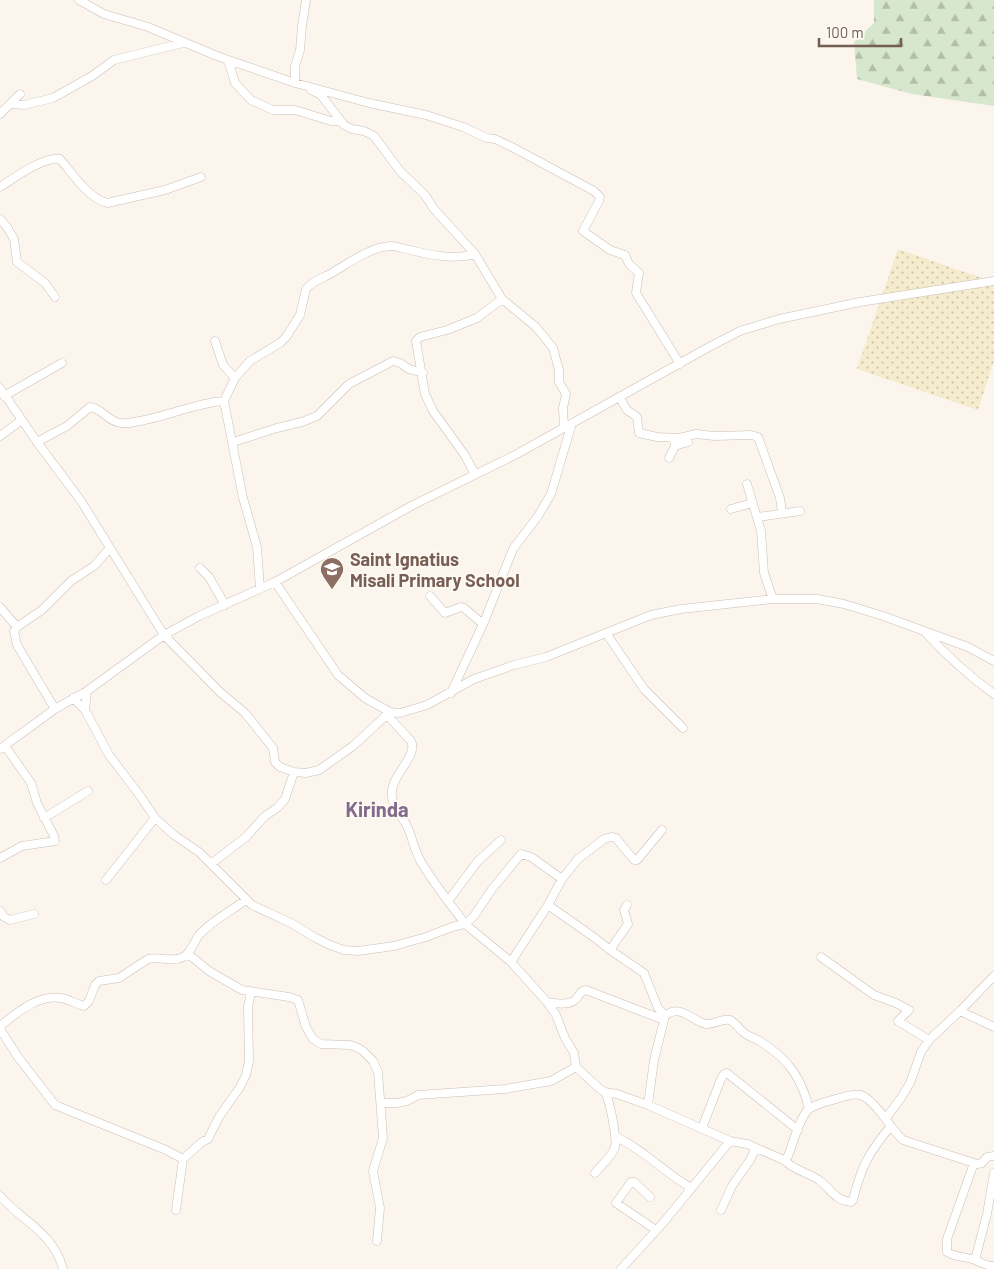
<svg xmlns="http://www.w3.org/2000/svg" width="994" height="1269" font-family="Barlow,sans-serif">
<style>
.forest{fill:url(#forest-firs)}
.sand{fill:url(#sand-dots)}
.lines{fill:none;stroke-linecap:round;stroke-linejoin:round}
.minor-casing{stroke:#ccbeb4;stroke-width:9}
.minor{stroke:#fff;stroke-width:8}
.labels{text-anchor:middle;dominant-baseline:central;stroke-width:4;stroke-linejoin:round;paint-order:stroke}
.education-label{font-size:18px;font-weight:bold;fill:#785e54;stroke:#fdfaf3;text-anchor:start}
.quarter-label{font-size:20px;font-weight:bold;fill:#836b8e;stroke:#fdfaf3}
</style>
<defs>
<pattern id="forest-firs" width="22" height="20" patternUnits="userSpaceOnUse" patternTransform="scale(1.25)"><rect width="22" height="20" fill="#d7e7cd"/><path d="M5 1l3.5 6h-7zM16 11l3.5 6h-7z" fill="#b3bea9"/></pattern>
<pattern id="sand-dots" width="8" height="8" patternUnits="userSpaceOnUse" patternTransform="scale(1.25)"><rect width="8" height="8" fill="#f5eccd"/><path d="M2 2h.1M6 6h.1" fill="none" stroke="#cbc2a9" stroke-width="1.8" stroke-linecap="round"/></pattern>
</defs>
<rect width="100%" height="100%" fill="#fbf5ed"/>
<path class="forest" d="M874,0H994V106L912,94L857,79L854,42L874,23Z"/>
<path class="sand" d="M898,249L994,282V361L978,410L857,369Z"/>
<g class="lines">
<g class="minor-casing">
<path id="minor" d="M79,0L104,14L148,27L217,56L295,83L369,103L426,115L463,127L487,138L495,139L512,147L594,191L600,197L599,201L583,231L610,250L625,255L629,264L639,273L636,293L680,364
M228,60L235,83L251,100L273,110H295L331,121H341
M295,83V66L300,50L302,26L306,0
M311,90L321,95L344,125L352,129L364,131L374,136L400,171L425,195L434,209L475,254L502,299L536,327L553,348L559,370V382L566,394L563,408L564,428
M11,104L24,105L53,98L92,76L114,60L183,43
M0,114L20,94
M0,187C14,178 44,156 60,159C72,173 88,198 107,203L165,190L201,177
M0,219L7,227L14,239L17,262L45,283L55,297
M215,341L223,365L235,378
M0,388L37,442L81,501L164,635L220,692L245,713L273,748L275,762L280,767L294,772L306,773L319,770L353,746L390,712
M4,396L62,363
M620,398L627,410L637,417L639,433L657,437L679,438L696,434L714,436L751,435L758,437L780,498L782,512
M0,436L22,420
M37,442L67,426L90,407C102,408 108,422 121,423C127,424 134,422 140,421C169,416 195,403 224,401
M233,442L277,428L302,422L317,416L349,384L393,361L400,363L409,369L423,373
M675,446L688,442
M669,458L675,446L674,438
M475,474L464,454L433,411L425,394L416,341L420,337L447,330L477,318L502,299
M747,484L761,531L764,573L773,599
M731,509L752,503
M758,517L800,511
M200,568L209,577L225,605
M275,582L338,675L365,698L390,712L400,713L427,705L474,679L514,665L546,657L651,615L681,609L773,599H817L844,604L883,616L968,647L994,661
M260,589L257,547L243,498L224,401L235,378L250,361L280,343L286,337L300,315L306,289C314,279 325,278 335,271C352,261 371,247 391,246C398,246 403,249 410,250C430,255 454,260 475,254
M430,596L445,613L461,607L464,608L483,624
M0,607L17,627
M925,632C946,655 969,676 994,694
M606,633L644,689L683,728
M451,693L484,622L513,549L538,516L551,494L572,423
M73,698L85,710L109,755L141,797L155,818L174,835L199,852L252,905L293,924L314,937L330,945L344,950L358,951L394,946L426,937L452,927L465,924L511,962L547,1002L556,1015L565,1038L574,1053L576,1067L600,1089L605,1092L617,1094L648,1105L730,1141L663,1223L621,1269
M55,709L17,645L14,631L17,627L42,610L71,581L94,566L110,548
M85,710L87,691
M387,715L411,741C419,757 388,777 392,797C393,807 401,816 406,824C412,836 414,849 420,860C433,883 450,903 465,924L474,916L492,889L521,854L531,857L562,879
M0,749L55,709L87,691L164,635L199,616L275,582L413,505L517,454L709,347L740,331L779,319L860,302L994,281
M44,818L88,791
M0,858L22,846L55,841L54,836L37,803L31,783L5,746
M212,863L246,837L265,816L277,808L285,799L294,772
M106,880L155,818
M448,901L478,861L501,840
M548,905L595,938L610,950L644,973L658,1008L665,1016
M0,911L4,917L10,920L34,914
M610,950L628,924L624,910L627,905
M186,955L192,957L209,971L242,990L289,997L298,1000L306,1027L313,1039L321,1044L350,1045L356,1047L363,1051L373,1061L378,1072L383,1138L373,1171L380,1208L377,1241
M821,957L874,995L896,1003L909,1010L898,1021L929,1040
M511,962L548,905L562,879L578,859L604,839L611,837L616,838L620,843L634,860H637L662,830
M547,1002C555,1003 568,1006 575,1000C580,996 579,991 586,990L664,1020
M960,1011L994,1027
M0,1026C17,1013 38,994 61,998C69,999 76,1004 84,1006L89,1001L95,985L99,981L119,978L148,959C159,956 172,963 183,957C190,954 194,942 199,935C211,921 231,911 246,900
M0,1029L18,1057L55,1105L166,1150L183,1159
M381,1103H397L407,1101L418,1095L505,1089L551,1081L576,1067
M648,1105L654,1060L665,1016C680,1003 692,1021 706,1024C715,1025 721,1018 730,1020C736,1023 739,1029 744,1033C749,1037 756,1038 761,1042C788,1059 802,1078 809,1109
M886,1118L901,1098L910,1083L921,1052L929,1040L960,1011L994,976
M702,1128L721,1079L724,1074L727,1073L798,1130
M616,1137C645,1150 665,1174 692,1188
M730,1141L747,1144L784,1160L788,1156C793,1144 800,1115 810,1108C819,1103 830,1101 839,1098C848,1096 857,1092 865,1097C881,1108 889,1127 903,1140L977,1164L982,1163L987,1157L994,1156
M784,1160C795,1171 807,1172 819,1180C831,1189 834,1200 851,1202L853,1200C861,1167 869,1152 891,1126
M974,1163L947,1239V1252C956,1258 965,1256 975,1260C982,1263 986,1266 994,1266
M595,1173C601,1165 612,1157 615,1147C617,1138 610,1101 605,1092
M0,1196C23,1222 53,1232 63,1269
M650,1197L634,1182H631L616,1203L656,1230
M176,1210L183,1159L202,1142L208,1139L219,1117L240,1087L246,1075L249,1061L248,1007L251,992
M721,1210L732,1186L750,1160L756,1148
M975,1260L987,1214L994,1173"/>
</g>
<use href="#minor" class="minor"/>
</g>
<defs>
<g id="school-pin" transform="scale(1.25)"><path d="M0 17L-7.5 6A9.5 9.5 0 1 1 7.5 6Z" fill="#8d6e63" stroke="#fdfaf3"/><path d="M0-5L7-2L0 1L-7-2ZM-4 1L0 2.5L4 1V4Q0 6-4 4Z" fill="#fff"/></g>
</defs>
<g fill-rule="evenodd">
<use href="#school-pin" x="332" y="569"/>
</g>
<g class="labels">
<g class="education-label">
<text x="350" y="559">Saint Ignatius<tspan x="350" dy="21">Misali Primary School</tspan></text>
</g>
<g class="quarter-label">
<text x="377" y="809">Kirinda</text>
</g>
</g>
<path d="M819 38v8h82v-8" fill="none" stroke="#745e52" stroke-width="2.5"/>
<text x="826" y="38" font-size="15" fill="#745e52" stroke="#fdfaf3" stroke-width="4" paint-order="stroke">100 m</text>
</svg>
